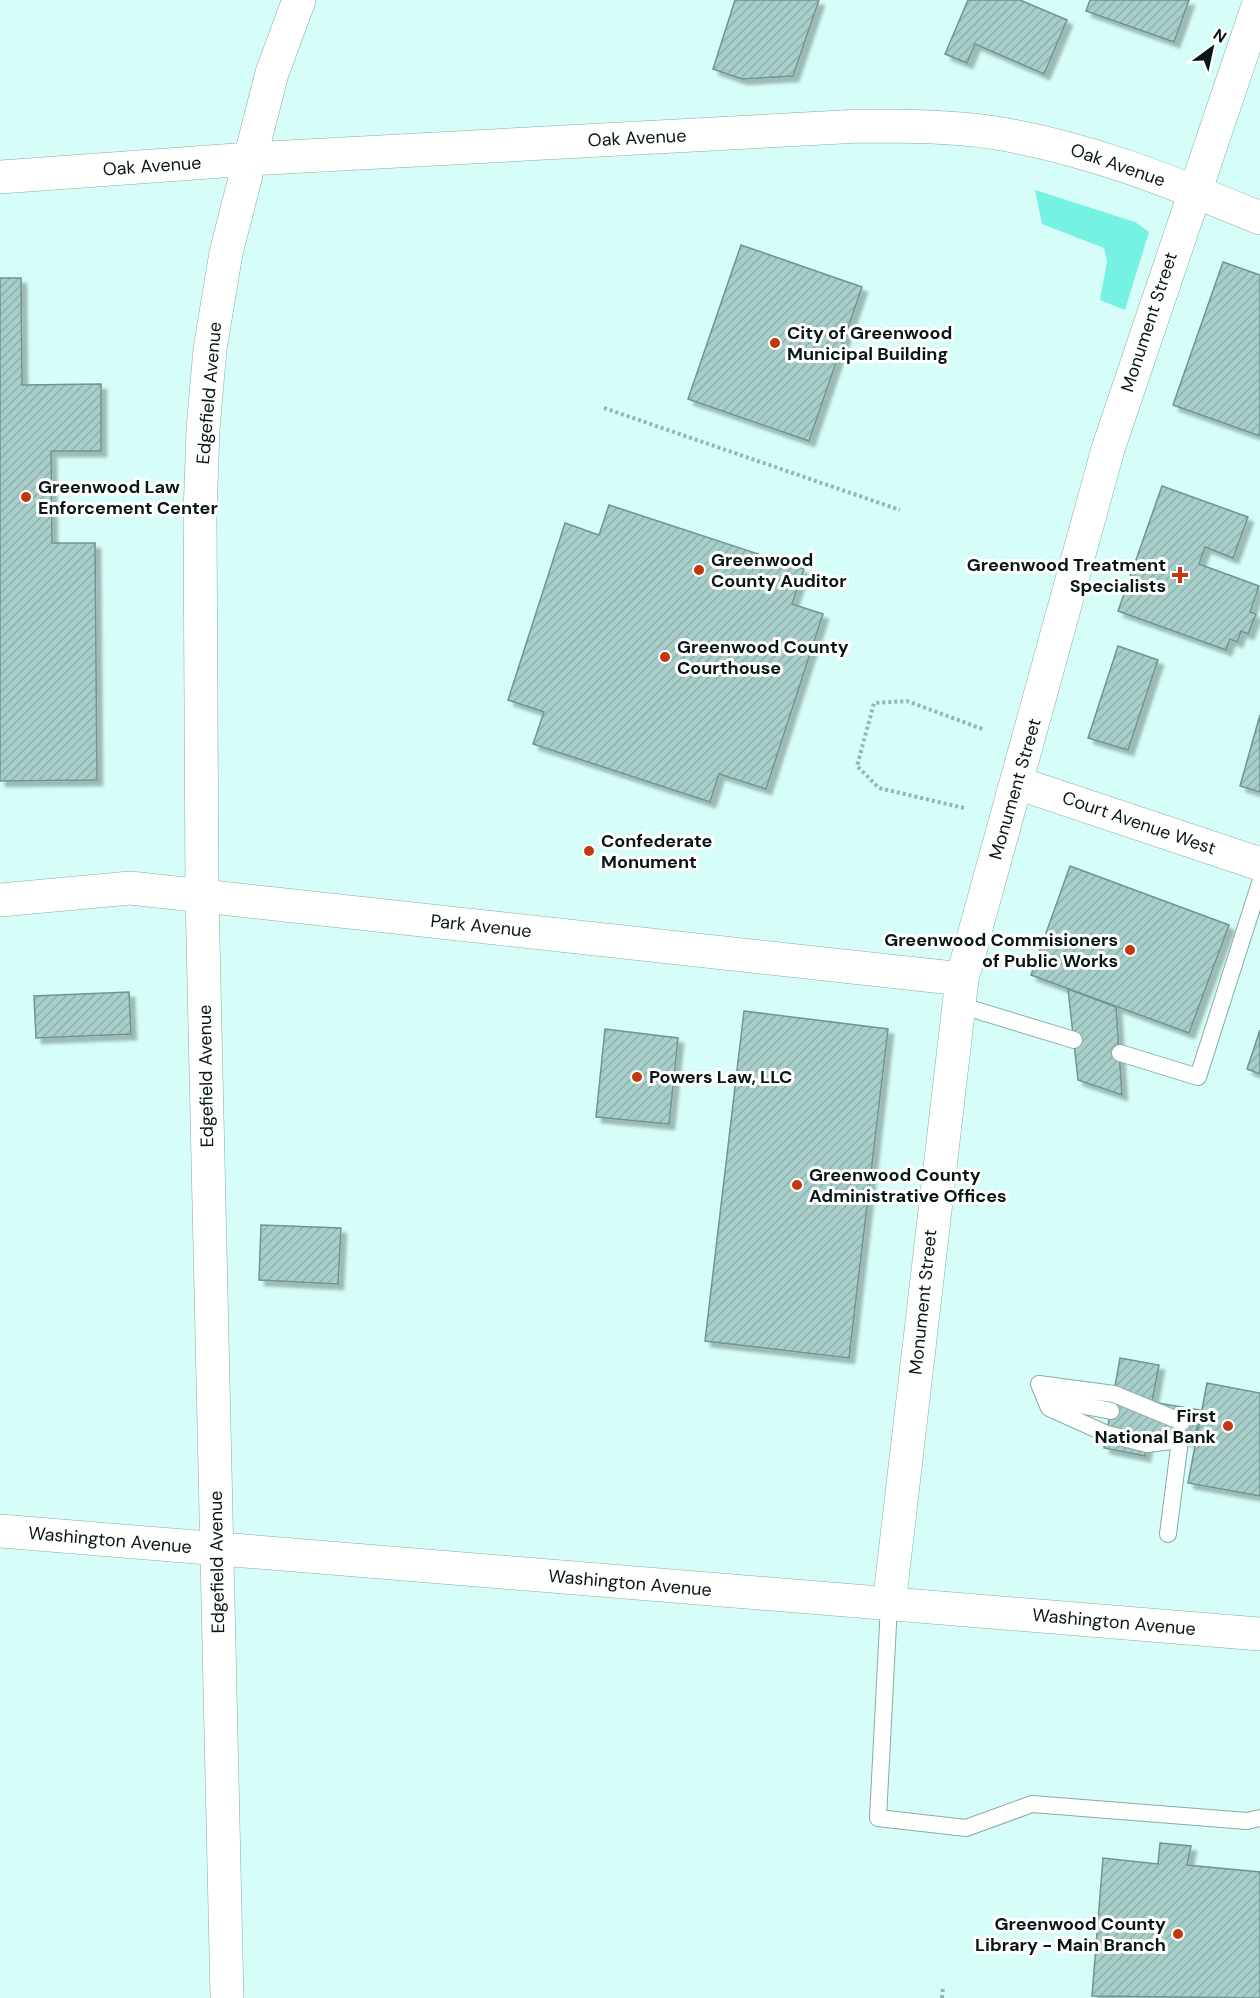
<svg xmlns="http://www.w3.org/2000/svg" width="1260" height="1998" font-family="'DM Sans',sans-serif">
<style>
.garden{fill:#75f2e4}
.building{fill:url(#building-hatch);stroke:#709590;stroke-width:1.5;filter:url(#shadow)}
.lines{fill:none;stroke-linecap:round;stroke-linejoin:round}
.lane-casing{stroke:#87aca6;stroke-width:18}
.street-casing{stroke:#87aca6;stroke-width:34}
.path{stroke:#97b6b1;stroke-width:4;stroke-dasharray:3 3;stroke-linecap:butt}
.lane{stroke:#fff;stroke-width:16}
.street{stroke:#fff;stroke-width:33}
.poi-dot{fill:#c1370e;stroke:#fff;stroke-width:2}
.labels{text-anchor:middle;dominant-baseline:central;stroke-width:6;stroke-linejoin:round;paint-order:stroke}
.street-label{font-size:18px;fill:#091715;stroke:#fff}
.poi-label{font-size:18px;font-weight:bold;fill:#091715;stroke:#fff;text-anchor:start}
</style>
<defs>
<pattern id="building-hatch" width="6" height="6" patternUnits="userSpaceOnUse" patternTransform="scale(1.5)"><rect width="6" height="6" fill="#a8cec9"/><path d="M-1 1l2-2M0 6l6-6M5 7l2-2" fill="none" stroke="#8fb0ac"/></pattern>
<filter id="shadow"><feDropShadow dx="5.5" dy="5.5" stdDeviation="1.5" flood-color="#0004"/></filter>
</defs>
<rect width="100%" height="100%" fill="#d6fdf7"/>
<path class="garden" d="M1035,190L1135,222L1149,232L1125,310L1100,300L1107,261L1104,248L1042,224Z"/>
<path class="building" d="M735,0H819L793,76L742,79L713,69Z
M968,0H1020L1067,20L1044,74L975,44L967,63L945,54Z
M1090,0H1189L1174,42L1086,11Z
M741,245L862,287L809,441L688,399Z
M1223,262L1260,275V436L1173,405Z
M0,278H21L22,385L101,384V451H51L52,543H95L97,780L0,781Z
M1162,486L1248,517L1233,558L1205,547L1199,564L1259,586L1250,612L1256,614L1248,634L1241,631L1237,642L1230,639L1226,650L1118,611Z
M609,505L804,569L792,604L823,614L766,789L719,774L710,802L533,744L544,712L508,700L565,523L599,535Z
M1118,646L1158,660L1128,750L1088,738Z
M1260,715V792L1240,786Z
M1070,866L1229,925L1189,1033L1031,975Z
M1068,989L1116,1007L1122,1095L1078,1080Z
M129,992L131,1034L36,1038L34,996Z
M744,1011L888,1029L849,1358L705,1341Z
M605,1029L678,1038L669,1124L596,1117Z
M1260,1030V1074L1247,1069Z
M261,1225L341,1228L338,1284L259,1280Z
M1120,1358L1159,1365L1152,1402L1200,1410L1194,1442L1149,1434L1145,1456L1104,1448Z
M1207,1383L1260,1393V1496L1188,1483Z
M1160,1843L1191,1846L1187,1865L1260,1872V1998L1092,1996L1103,1858L1158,1864Z"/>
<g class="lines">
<g class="lane-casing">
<path id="lane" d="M959,1005L1074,1040
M1120,1053L1198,1077L1260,883
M1039,1384L1049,1408L1107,1434L1147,1444L1180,1440L1168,1534
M1039,1384L1114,1394L1182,1422
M1041,1387C1054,1405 1091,1406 1111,1411
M889,1605L878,1818L966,1828L1032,1804L1247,1821L1260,1818"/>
</g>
<g class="street-casing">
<path id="street" d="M0,177L250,159L860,126C905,126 951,126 996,133C1089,148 1174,183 1260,218
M1017,783L1260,864
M0,900L130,888L962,979
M0,1531L1260,1634
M889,1605L962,979L1108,449L1260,0
M227,1998L202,895L200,515L203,429L210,349L226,253L272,73L299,0"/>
</g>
<path class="path" d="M604,408L900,510
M964,808L879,788L857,766L874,703L907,701L985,730
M942,1998L943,1986"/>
<use href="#lane" class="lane"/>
<use href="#street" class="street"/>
</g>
<g class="poi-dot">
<circle cx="775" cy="343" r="6"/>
<circle cx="26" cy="497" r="6"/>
<circle cx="699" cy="570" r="6"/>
<path d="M1177 566h6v6h6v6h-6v6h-6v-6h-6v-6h6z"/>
<circle cx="665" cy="657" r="6"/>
<circle cx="589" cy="851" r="6"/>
<circle cx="1130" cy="950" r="6"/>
<circle cx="637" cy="1077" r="6"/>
<circle cx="797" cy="1185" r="6"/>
<circle cx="1228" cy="1426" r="6"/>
<circle cx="1178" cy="1934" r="6"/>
</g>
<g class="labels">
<g class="street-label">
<text transform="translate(637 138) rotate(-3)">Oak Avenue</text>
<text transform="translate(1118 165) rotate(19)">Oak Avenue</text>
<text transform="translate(152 166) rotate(-4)">Oak Avenue</text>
<text transform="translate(1149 322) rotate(-72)">Monument Street</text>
<text transform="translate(209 393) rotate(-85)">Edgefield Avenue</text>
<text transform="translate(1015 789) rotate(-74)">Monument Street</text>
<text transform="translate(1139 823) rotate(19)">Court Avenue West</text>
<text transform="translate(481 926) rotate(6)">Park Avenue</text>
<text transform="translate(206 1076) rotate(-91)">Edgefield Avenue</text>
<text transform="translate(923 1302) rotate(-84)">Monument Street</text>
<text transform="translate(110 1540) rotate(5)">Washington Avenue</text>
<text transform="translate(217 1562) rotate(-91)">Edgefield Avenue</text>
<text transform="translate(630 1583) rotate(5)">Washington Avenue</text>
<text transform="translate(1114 1622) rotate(5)">Washington Avenue</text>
</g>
<g class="poi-label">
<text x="787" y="333">City of Greenwood<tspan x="787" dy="21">Municipal Building</tspan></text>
<text x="38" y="487">Greenwood Law<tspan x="38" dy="21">Enforcement Center</tspan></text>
<text x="711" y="560">Greenwood<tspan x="711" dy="21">County Auditor</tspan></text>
<text x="1166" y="565" text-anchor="end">Greenwood Treatment<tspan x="1166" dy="21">Specialists</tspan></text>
<text x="677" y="647">Greenwood County<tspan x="677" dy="21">Courthouse</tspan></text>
<text x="601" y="841">Confederate<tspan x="601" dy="21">Monument</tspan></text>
<text x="1118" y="940" text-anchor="end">Greenwood Commisioners<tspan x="1118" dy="21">of Public Works</tspan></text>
<text x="649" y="1077">Powers Law, LLC</text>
<text x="809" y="1175">Greenwood County<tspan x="809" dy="21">Administrative Offices</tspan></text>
<text x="1216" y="1416" text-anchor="end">First<tspan x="1216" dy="21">National Bank</tspan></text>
<text x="1166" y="1924" text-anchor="end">Greenwood County<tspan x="1166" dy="21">Library - Main Branch</tspan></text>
</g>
</g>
<g transform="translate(1212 48) rotate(33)" stroke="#ffffff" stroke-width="4.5" paint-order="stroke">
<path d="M0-4.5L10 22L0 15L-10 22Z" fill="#091715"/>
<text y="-9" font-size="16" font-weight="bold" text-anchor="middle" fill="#091715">N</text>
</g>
</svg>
